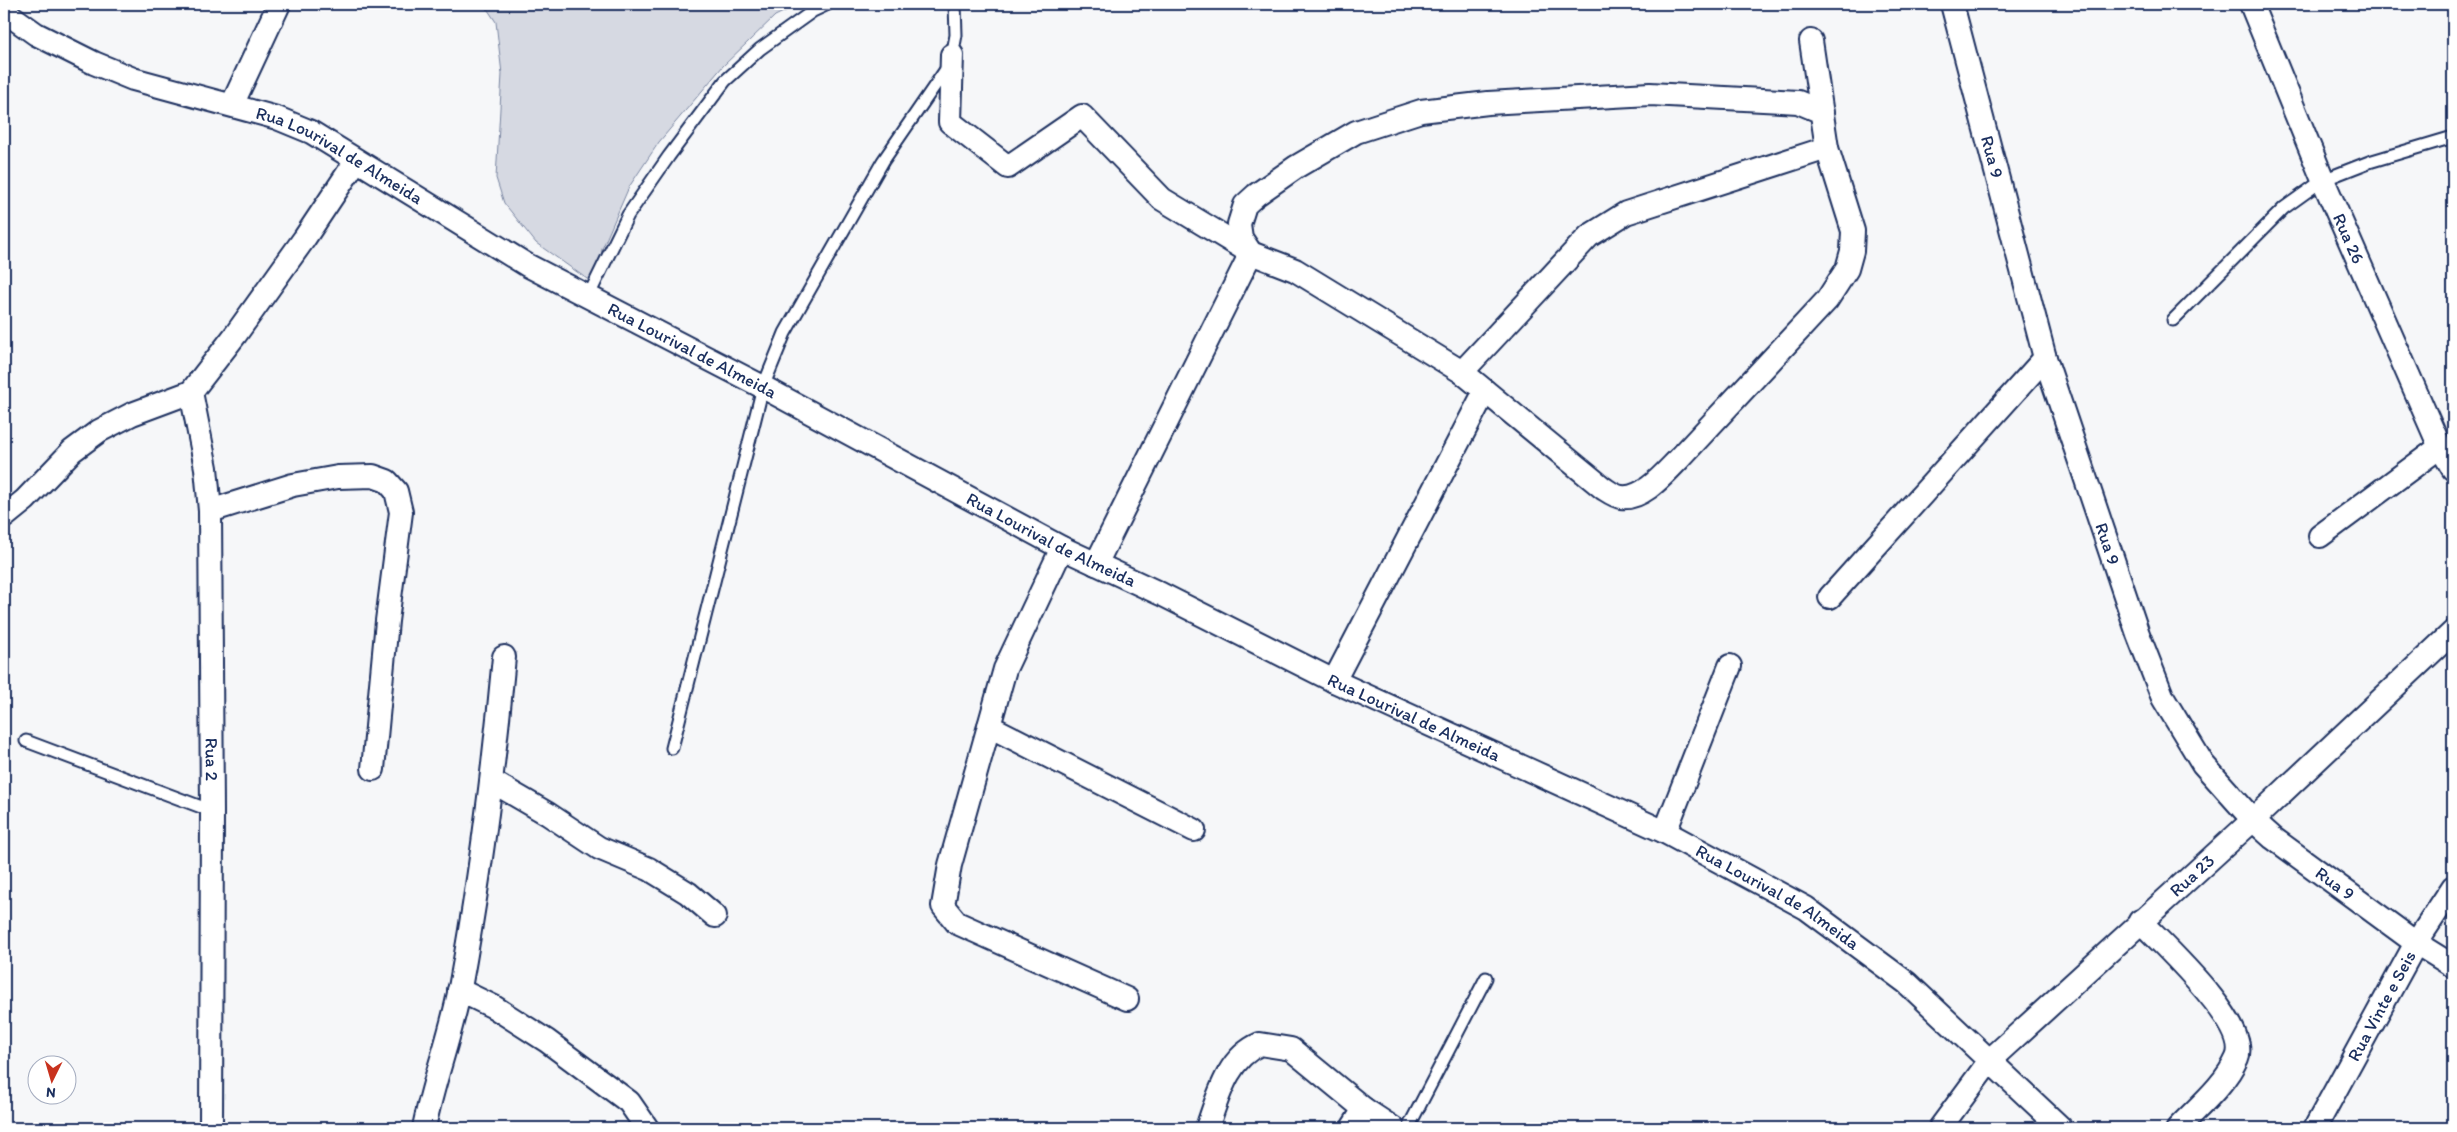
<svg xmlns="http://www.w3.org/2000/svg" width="2457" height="1132" font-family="Itim,sans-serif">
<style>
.green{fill:#d6d9e2;stroke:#7884a0}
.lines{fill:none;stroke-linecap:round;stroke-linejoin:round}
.service-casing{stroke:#1b2f5e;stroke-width:15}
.minor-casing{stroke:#1b2f5e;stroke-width:26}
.service{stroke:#fff;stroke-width:11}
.minor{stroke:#fff;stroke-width:22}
.labels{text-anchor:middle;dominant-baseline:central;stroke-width:5;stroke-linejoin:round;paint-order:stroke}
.street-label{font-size:18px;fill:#1b2f5e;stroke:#fff}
</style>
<rect width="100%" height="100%" fill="#f6f7f9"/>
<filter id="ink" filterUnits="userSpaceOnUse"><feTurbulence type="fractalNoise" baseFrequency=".02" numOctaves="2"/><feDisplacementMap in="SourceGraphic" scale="10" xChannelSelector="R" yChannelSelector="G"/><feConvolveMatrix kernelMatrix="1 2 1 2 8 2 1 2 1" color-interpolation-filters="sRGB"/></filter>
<g filter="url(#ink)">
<path class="green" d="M484,4H800L775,16L723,66L659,142L629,187L602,249L597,286L536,243L504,203L496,178L502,74L496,22Z"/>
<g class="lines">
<g class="service-casing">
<path id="service" d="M588,297L628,215L669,156L725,81L760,49L813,11L828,4
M2173,320L2284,208L2323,180L2369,162L2453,137
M26,741L212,811
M672,748L763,387L785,333L883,161L951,62L956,35L955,4
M1408,1128L1486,978"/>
</g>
<g class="minor-casing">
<g id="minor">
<path id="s1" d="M1952,4L2045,358L2138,634L2163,698L2203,764L2253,820L2273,838L2416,943L2453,966"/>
<path id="s2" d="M2251,4L2323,180L2440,447L2453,469"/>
<path id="s3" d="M4,11L36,34L94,63L133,79L277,118L311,132L527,265L763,387L1062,548L1161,594L1334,681L1665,832L1806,908L1907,983L2061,1128"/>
<path d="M1811,41L1827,148L1853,231L1852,251L1847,269L1827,300L1679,459C1665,473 1643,500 1621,497C1614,496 1608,491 1603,488L1462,372L1295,270L1251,253L1241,238L1239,224L1245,205L1256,195L1296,167L1356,132L1421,111L1488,103L1650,94L1798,102L1822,112"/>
<path d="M952,55L950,122L1008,167L1082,116L1162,199L1251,253L1096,564"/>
<path d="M232,105L279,4"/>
<path d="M1462,372L1589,236L1626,213L1827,148"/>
<path id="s4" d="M191,392L206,468L210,511L212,811L211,1128"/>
<path d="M210,511L293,485L338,477L373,476L387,481L396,491L401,512L387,621L373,769"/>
<path d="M4,517L25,500L72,451L99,431L132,414L191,392L236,334L304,239L356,161"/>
<path d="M2320,536L2440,447"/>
<path d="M1062,548L1005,669L950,865L943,906L957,923L1127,999"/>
<path d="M1830,597L2045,358"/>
<path d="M1334,681L1485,391"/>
<path d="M989,726L1194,830"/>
<path d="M493,782L548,814L599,848L649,869L688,893L715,916"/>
<path d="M1665,832L1730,666"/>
<path d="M2140,921C2163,945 2251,1025 2237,1058C2225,1085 2198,1107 2178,1128"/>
<path d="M459,990L494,1007L547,1041L629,1102L647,1128"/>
<path d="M424,1128C433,1081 451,1036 460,988C480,879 494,768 504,657"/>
<path d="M1207,1128C1218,1097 1227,1058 1260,1044L1291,1049L1364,1109L1393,1128"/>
<path d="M1352,1128L1364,1109"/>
<path id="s5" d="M1940,1128L1991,1059L2253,820L2453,632"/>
<path id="s6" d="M2315,1128L2416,943L2453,887"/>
</g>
</g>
<use href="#service" class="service"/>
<use href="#minor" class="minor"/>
</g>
</g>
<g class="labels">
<g class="street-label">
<text stroke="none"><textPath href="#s3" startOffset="368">Rua Lourival de Almeida</textPath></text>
<text stroke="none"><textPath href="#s1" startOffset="158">Rua 9</textPath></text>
<text stroke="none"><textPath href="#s2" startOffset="254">Rua 26</textPath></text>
<text stroke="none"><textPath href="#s3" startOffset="772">Rua Lourival de Almeida</textPath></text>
<text stroke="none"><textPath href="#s3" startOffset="1178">Rua Lourival de Almeida</textPath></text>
<text stroke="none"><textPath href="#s1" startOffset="562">Rua 9</textPath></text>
<text stroke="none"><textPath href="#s3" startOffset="1582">Rua Lourival de Almeida</textPath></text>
<text stroke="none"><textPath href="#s4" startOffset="369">Rua 2</textPath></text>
<text stroke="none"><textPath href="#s5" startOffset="358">Rua 23</textPath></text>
<text stroke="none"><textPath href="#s1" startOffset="982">Rua 9</textPath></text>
<text stroke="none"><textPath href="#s3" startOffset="1988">Rua Lourival de Almeida</textPath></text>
<text stroke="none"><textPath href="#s6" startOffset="139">Rua Vinte e Seis</textPath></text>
</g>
</g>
<rect width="2457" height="1132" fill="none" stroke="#fff" stroke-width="20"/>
<rect x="10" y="10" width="2437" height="1112" fill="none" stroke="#1b2f5e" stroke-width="2" filter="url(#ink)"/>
<g transform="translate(52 1080) rotate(185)"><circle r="24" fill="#ffffff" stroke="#a4acbf"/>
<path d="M0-4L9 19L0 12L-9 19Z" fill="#c8321e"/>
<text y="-8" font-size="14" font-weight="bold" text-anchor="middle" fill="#1b2f5e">N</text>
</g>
</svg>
